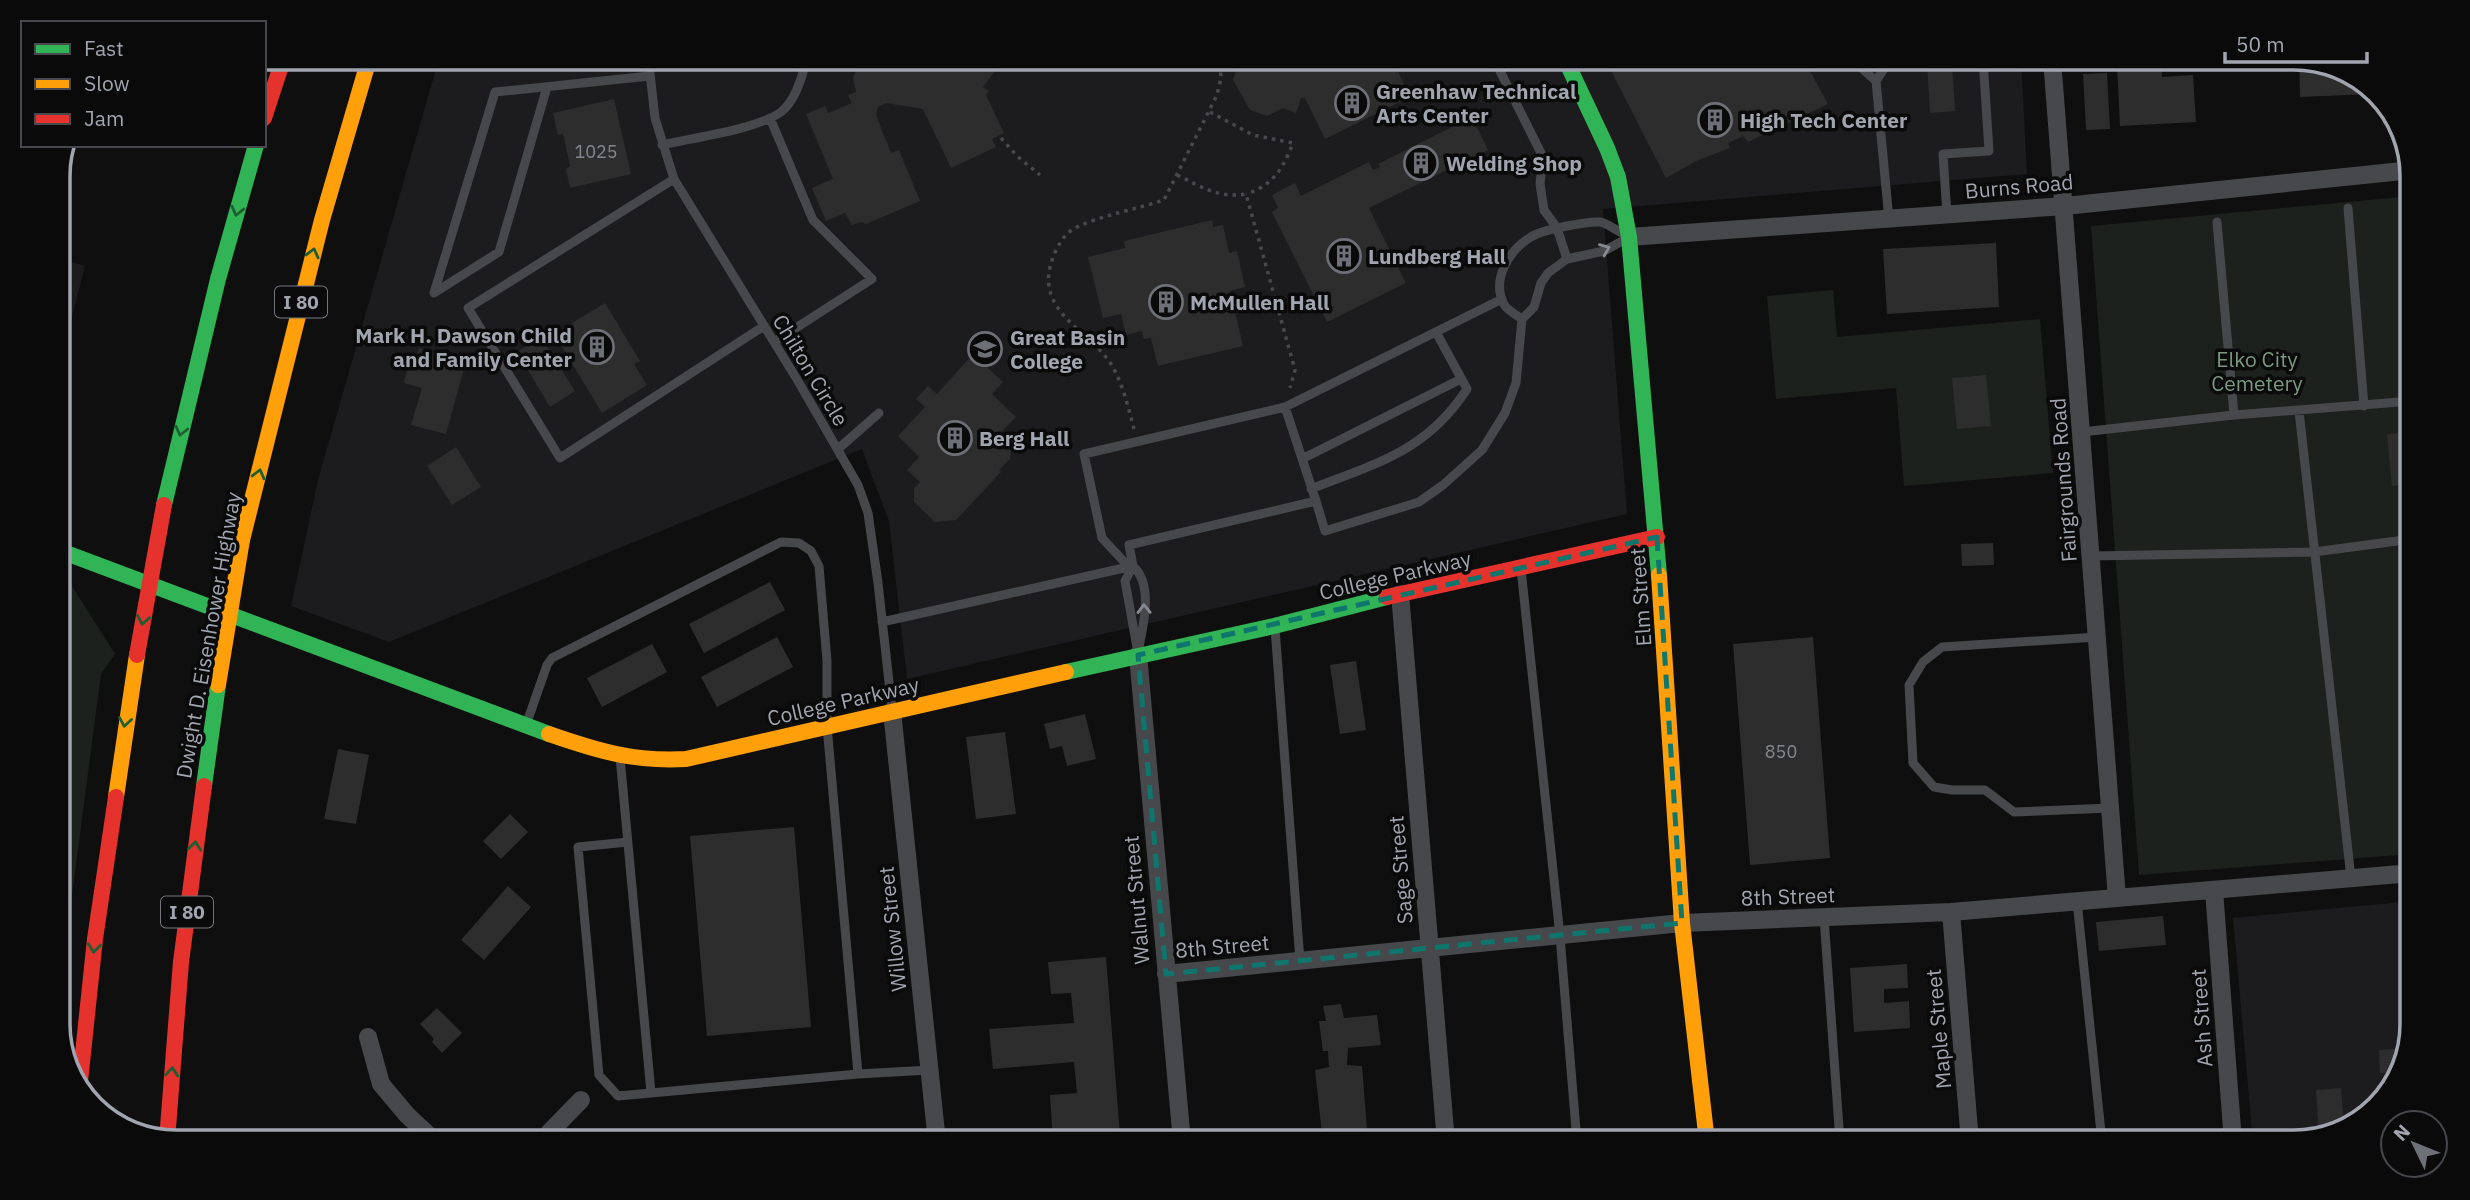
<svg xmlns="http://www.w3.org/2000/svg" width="2470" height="1200" font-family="'IBM Plex Sans',sans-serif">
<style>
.built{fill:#1c1c1e}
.green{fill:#1c211d}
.building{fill:#2d2d2e}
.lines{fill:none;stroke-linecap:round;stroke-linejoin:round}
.path{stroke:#48494c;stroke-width:3.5;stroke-dasharray:3.5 5;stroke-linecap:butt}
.lane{stroke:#47484b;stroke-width:9}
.street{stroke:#47484b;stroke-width:18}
.fast{stroke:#30b455;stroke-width:16}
.slow{stroke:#ff9f0a;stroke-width:16}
.jam{stroke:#e5322d;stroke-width:16}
.slow-bridge{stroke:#ff9f0a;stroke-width:16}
.jam-bridge{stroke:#e5322d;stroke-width:16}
.oneway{stroke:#1d5f30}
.oneway2{stroke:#868991}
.marked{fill:none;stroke:#0f766e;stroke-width:5;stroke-dasharray:14 9;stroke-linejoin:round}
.labels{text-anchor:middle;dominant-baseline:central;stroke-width:7;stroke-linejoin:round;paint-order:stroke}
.number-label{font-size:18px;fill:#84878f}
.shield{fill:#0a0a0b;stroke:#74767e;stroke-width:2}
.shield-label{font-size:19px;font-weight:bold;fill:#a1a5af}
.poi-label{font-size:21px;font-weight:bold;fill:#a1a5af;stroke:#0a0a0b;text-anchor:start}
.street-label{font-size:21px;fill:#a1a5af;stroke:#0a0a0b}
.park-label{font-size:21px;fill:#7a987f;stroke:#0a0a0b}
.rim{fill:none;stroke:#a1a5af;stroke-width:3.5}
</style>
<rect width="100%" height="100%" fill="#0f0f10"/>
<path class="built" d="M2021,59L2027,174L1603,209L1627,514L907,679L889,521L862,449L389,642L291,606L318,480L437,65Z
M58,258L85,266L58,373Z
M2412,901V1024L2400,1076L2359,1123L2294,1142H2253L2233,918Z"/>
<path class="green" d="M2412,196V854L2139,875L2091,226Z
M1833,290L1837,337L2040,319L2053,473L1904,486L1896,388L1776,399L1767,296Z
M58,580L72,586L115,654L101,674L58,1002Z"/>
<path class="building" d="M2299,59L2346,70L2373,94L2300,97Z
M1804,60L1828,104L1748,142L1743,136L1728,143L1730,148L1696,161L1666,178L1606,61Z
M1386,61H1393L1410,97L1325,139L1305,98H1301L1296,113L1283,108L1267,116L1250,110L1233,80L1239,63L1242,62Z
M1952,61L1955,111L1930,113L1927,63Z
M2161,61L2162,77L2193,75L2196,122L2120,126L2117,64Z
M1001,63L983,87L989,91L986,95L1004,133L992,139L996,147L951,168L923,109L886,103L878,107L876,115L891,153L899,150L920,201L866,224L861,222L852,225L845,213L826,221L812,188L833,179L806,114L825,106L828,113L852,103L848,95L856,92L853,78L858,64Z
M2107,73L2110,129L2086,130L2083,74Z
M614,99L631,174L570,188L566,169L570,166L563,134L558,135L553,113Z
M1472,117L1488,150L1369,208L1406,283L1327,322L1272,212L1278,208L1272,195L1295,183L1301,196L1369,162L1373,170L1380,167L1378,164Z
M1212,220L1213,227L1223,225L1229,253L1237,251L1245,287L1230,291L1243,346L1158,366L1151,338L1144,339L1142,331L1126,335L1121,314L1103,318L1088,257L1125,248L1124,241Z
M1996,243L1999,307L1887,314L1883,249Z
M605,303L640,361L634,364L647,385L602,413L554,334Z
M541,337L575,391L550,407L517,352Z
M419,348L466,361L446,434L411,425L422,388L404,383L407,369L413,371Z
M973,354L1003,382L992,394L1016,417L1002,431L1012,440L1010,459L999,470L1001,472L956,520L935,522L914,502V488L920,482L907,470L919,457L898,436L925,407L916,399L928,386L937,394Z
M1986,375L1991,426L1957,429L1952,378Z
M2412,432V484L2392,486L2387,434Z
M456,447L481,487L452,505L427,466Z
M1993,543L1994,565L1962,566L1961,544Z
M770,582L785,610L704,653L689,624Z
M777,637L793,667L717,707L701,677Z
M1813,637L1830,858L1750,865L1733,644Z
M652,644L667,672L602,707L587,678Z
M1356,661L1366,730L1340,734L1330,665Z
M1085,714L1096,759L1067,766L1062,746L1050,749L1044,724Z
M1005,732L1016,814L976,819L966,737Z
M338,749L369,755L356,824L324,819Z
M510,814L528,832L501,859L483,841Z
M794,827L811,1027L707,1036L690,836Z
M508,886L531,907L484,960L461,940Z
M2163,916L2166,945L2099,951L2096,922Z
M1106,957L1120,1135L1053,1141L1050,1095L1077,1093L1074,1062L993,1069L989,1029L1074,1023L1071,993L1051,994L1048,962Z
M1907,964L1908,988L1884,989V1003L1909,1001L1910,1028L1854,1032L1850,968Z
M1341,1004L1344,1018L1377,1015L1381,1045L1348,1048L1347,1065L1362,1066L1368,1142H1323L1315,1070L1329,1067L1328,1051H1323L1319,1021H1326L1323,1006Z
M437,1008L462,1033L442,1053L432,1042L434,1039L420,1024Z
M2412,1010L2411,1030L2404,1031L2402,1011Z
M2407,1048L2401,1072L2380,1073L2379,1050Z
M2341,1088L2344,1127L2319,1135L2316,1090Z"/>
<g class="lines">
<path class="path" d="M1210,112L1253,135L1293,143C1283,169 1272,186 1246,194
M1001,138L1017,156L1040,175
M1177,175C1200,186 1219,199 1246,194L1295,370L1290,388
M1134,429C1128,407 1123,384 1111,364C1086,327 1031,310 1054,255C1059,243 1065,233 1077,227C1103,215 1137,209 1164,200L1217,95L1221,78L1220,62"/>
<path class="lane" d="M1855,60L1857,64L1876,81
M1495,61L1543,157L1540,184L1544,210L1557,228L1567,259
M649,64L655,118L674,179L798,381L858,485L868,513L878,583L892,709
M547,87L499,252L434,293L495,92L650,76
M770,118L813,220L872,279L774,342
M662,145C692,138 758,129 781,112C794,102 802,79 805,64
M674,179L468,308L560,458L764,326
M2348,208L2364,406
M1947,215L1943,154L1989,151L1983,59
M1889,220L1876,81L1890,59
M2217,222L2234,415
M1522,319C1516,315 1509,311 1505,306C1490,281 1509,250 1531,237C1541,230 1587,221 1600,222C1607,223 1617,231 1624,234
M1285,407L1502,299
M2299,411L2351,878
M2082,432L2234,415L2412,401
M838,449L879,413
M1302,459L1461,379
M1311,489C1376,463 1426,452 1467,389L1436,332
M2091,556L2314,552L2412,539
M1133,566C1153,584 1144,623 1139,647
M1129,567L1102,538L1084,454L1285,407L1316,501
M1521,569L1560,936L1577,1142
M882,622L1133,566
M1275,628L1300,961
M2097,637L1942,647L1923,662L1909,685L1913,763L1934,787L1952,790H1985L2014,812L2110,808
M1138,653L1125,581L1133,566L1129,545L1316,501L1325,531L1419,502L1443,485L1482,450L1505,413L1516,383L1522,319L1534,307L1541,283L1548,273L1567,259L1604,251L1626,239
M526,725L547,665L552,658L781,542L799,543L811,551L819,566L827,661V726L858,1074L651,1093L620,757
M628,842L578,847L599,1075L618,1096L651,1093
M2077,901L2102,1142
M1824,917L1840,1142
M858,1074L930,1070"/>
<path class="street" d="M2052,59L2117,898
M1629,237L2065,206L2412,170
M1400,594L1446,1142
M1138,655L1182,1142
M892,711L937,1142
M2214,890L2233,1142
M1951,912L1970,1142
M1166,974L1682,923L1951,912L2412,873
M368,1037L381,1084L407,1115L436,1142
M540,1142L581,1100"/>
<path class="fast" d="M1566,61L1607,148L1618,177L1629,237L1659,575
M164,505L218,279L256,145
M58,550L549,734
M1066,672L1274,626L1387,597
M204,786L218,685"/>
<path class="slow" d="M242,540L322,220L367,66
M1659,575L1682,923L1707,1142
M549,734C598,751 634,762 686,759L1066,672
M116,797L137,655"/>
<path class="jam" d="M264,118L281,66
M1387,597L1657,537
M79,1091L95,939L116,797
M167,1140L181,962L204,786"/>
<path class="slow-bridge" d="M218,685L242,540"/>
<path class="jam-bridge" d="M137,655L164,505"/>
</g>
<defs><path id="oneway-chevron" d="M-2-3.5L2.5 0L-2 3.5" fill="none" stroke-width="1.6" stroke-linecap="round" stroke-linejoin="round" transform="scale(1.75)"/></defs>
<g class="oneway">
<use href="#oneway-chevron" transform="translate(237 211) rotate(104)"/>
<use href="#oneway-chevron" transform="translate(313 253) rotate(-76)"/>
<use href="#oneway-chevron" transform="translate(181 431) rotate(103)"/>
<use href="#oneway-chevron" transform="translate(259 474) rotate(-76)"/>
<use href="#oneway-chevron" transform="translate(143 620) rotate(100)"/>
<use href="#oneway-chevron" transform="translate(125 722) rotate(99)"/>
<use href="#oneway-chevron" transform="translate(195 846) rotate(-83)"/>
<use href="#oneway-chevron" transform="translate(94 948) rotate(97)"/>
<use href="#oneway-chevron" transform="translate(172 1072) rotate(-85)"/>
</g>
<g class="oneway2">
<use href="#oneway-chevron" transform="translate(1605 249) rotate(-22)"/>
<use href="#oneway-chevron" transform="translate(1144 609) rotate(-91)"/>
</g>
<path class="marked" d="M1657,537L1682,923L1166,974L1138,655Z"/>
<defs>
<g id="building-ring" transform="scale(1.75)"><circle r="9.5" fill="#0a0a0b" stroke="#6e7077" stroke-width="1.5"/><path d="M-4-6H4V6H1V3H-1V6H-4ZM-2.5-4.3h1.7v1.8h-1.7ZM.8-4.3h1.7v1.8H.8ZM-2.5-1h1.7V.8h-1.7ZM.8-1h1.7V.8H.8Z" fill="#6e7077"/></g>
<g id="university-ring" transform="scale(1.75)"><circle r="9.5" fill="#0a0a0b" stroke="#6e7077" stroke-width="1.5"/><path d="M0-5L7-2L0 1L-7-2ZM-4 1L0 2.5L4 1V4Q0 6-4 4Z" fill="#6e7077"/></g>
</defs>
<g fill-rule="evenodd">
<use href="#building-ring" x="1352" y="103"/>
<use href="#building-ring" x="1715" y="120"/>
<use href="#building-ring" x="1421" y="163"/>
<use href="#building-ring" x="1344" y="256"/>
<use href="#building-ring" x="1166" y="302"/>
<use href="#building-ring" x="597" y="347"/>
<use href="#university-ring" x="985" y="349"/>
<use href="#building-ring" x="955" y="438"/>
</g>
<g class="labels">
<g class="number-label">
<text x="596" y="151">1025</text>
<text x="1781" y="751">850</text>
</g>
<g class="shield">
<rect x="275" y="286.5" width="52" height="31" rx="5"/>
<rect x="161" y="896.5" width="52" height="31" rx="5"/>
</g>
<g class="shield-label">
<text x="301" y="302">I 80</text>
<text x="187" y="912">I 80</text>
</g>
<g class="poi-label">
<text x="1376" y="91">Greenhaw Technical<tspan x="1376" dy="24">Arts Center</tspan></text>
<text x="1740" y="120">High Tech Center</text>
<text x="1446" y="163">Welding Shop</text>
<text x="1368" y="256">Lundberg Hall</text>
<text x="1190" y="302">McMullen Hall</text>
<text x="572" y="335" text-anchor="end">Mark H. Dawson Child<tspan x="572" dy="24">and Family Center</tspan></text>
<text x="1010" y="337">Great Basin<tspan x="1010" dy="24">College</tspan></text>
<text x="979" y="438">Berg Hall</text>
</g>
<g class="street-label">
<text transform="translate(2019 186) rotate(-5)">Burns Road</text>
<text transform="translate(811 370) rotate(59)">Chilton Circle</text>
<text transform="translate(2063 480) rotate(-94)">Fairgrounds Road</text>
<text transform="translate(1395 575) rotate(-13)">College Parkway</text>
<text transform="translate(1640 597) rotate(-94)">Elm Street</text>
<text transform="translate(208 635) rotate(-80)">Dwight D. Eisenhower Highway</text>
<text transform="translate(843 701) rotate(-13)">College Parkway</text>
<text transform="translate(1400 870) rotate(-95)">Sage Street</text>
<text transform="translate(1788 896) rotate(-2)">8th Street</text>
<text transform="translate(1136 900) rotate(-95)">Walnut Street</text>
<text transform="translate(892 929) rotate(-96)">Willow Street</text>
<text transform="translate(1222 946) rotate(-5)">8th Street</text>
<text transform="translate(2201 1018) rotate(-94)">Ash Street</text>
<text transform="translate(1938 1029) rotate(-95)">Maple Street</text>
</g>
<g class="park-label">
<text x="2257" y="359">Elko City<tspan x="2257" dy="24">Cemetery</tspan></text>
</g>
</g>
<path d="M0 0H2470V1200H0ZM176 70H2294A106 106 0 0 1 2400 176V1024A106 106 0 0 1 2294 1130H176A106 106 0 0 1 70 1024V176A106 106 0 0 1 176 70Z" fill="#0a0a0b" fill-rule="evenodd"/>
<path class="rim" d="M176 70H2294A106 106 0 0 1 2400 176V1024A106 106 0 0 1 2294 1130H176A106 106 0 0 1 70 1024V176A106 106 0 0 1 176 70Z"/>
<rect x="21" y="21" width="245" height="126" fill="#0a0a0b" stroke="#46484d" stroke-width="2"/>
<rect x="35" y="44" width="35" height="10" fill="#30b455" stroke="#46484d" stroke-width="2"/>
<text x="84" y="56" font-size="21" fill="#a1a5af">Fast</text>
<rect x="35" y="79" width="35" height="10" fill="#ff9f0a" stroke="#46484d" stroke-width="2"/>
<text x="84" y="91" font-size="21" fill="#a1a5af">Slow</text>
<rect x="35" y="114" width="35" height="10" fill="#e5322d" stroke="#46484d" stroke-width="2"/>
<text x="84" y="126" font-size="21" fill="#a1a5af">Jam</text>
<g transform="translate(2414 1144) rotate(313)"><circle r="33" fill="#0a0a0b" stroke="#46484d" stroke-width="2"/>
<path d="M0-5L12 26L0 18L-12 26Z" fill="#6e7077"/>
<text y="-10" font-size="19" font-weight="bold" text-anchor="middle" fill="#a1a5af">N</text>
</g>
<path d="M2225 52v10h142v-10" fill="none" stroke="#a1a5af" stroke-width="3.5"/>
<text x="2236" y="52" font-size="21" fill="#a1a5af" stroke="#0a0a0b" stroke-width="5" paint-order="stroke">50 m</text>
</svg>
